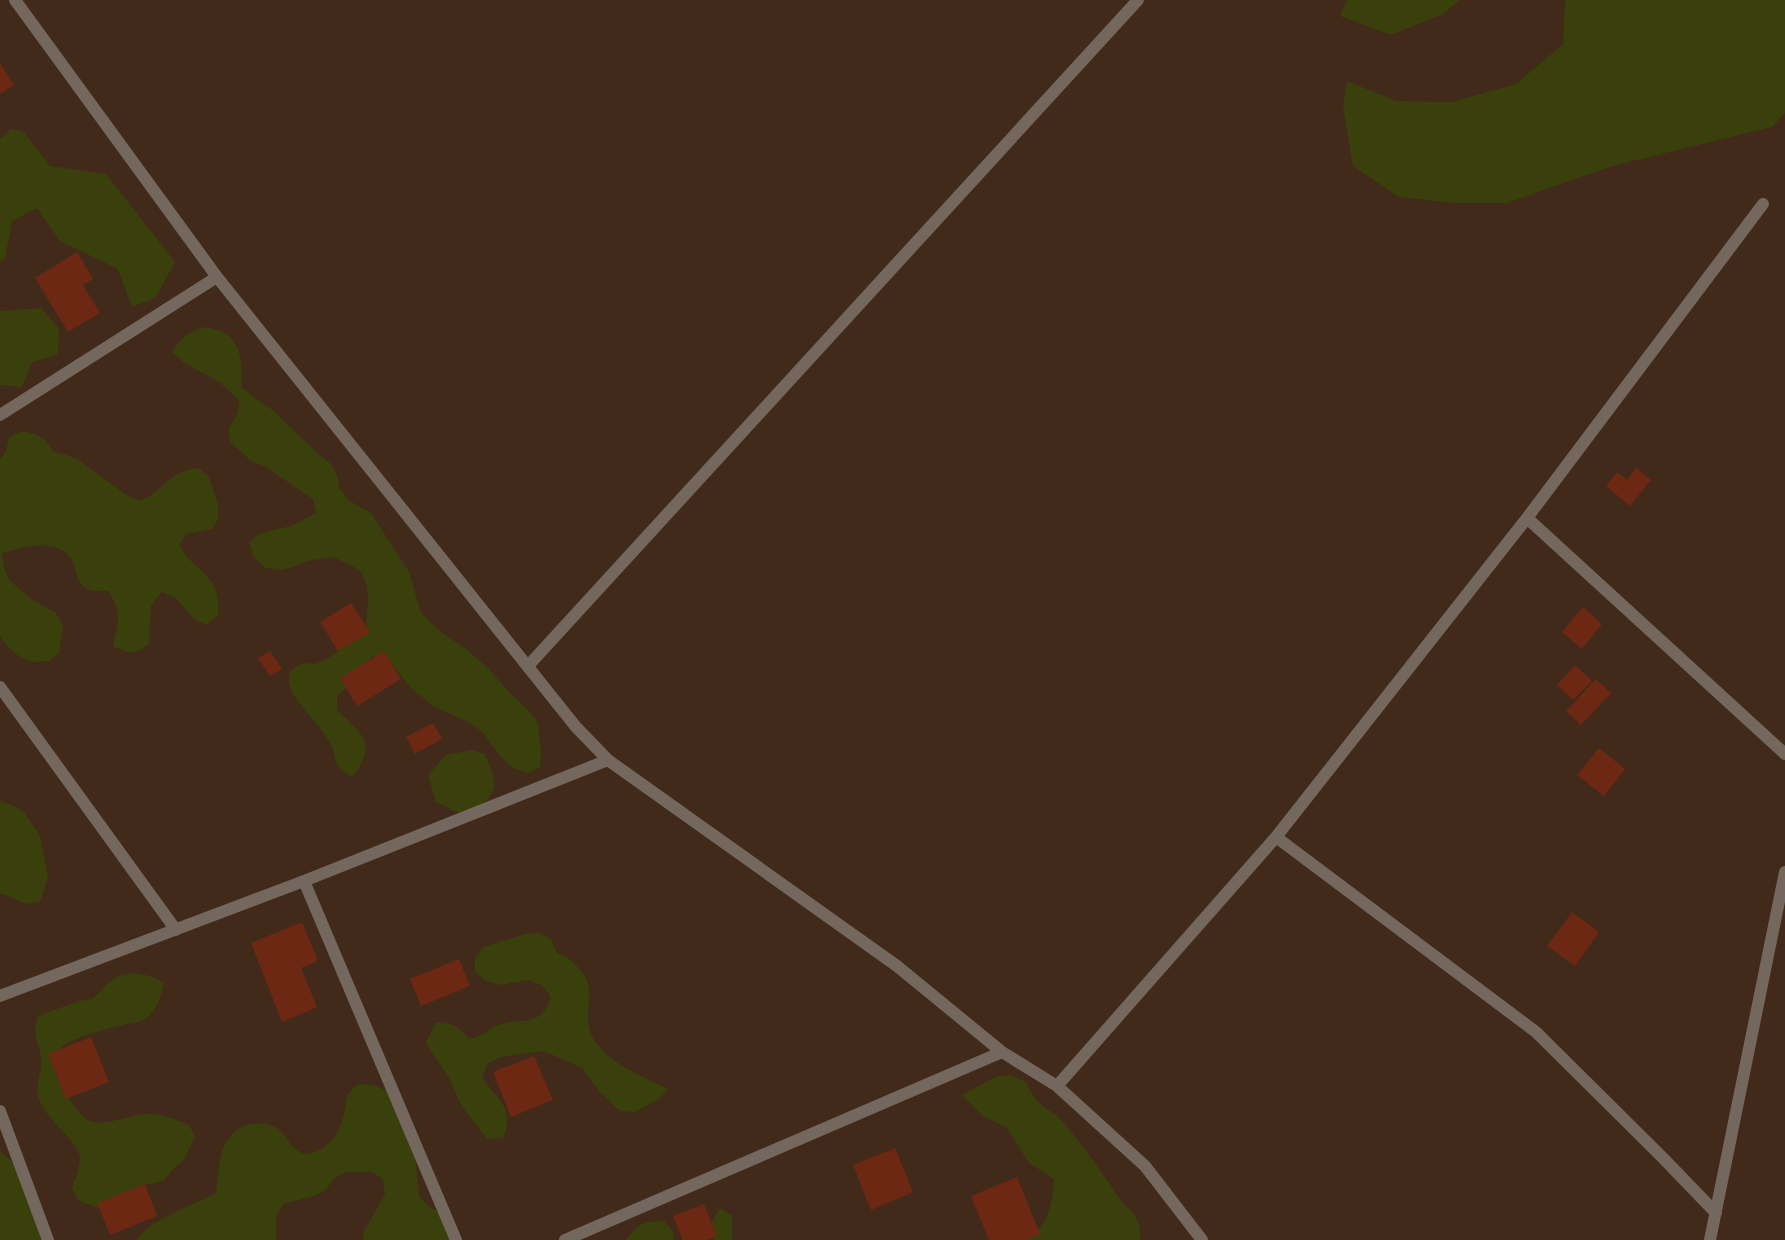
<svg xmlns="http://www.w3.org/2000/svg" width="1785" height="1240" font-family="Cabin,sans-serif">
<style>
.green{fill:#39400c}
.building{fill:#6d2813}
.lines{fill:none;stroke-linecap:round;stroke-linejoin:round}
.minor{stroke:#73675e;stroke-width:12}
</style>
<rect width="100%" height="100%" fill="#412a19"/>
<path class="green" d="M1347,0H1460L1443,14L1391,35L1340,16Z
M1565,0H1785V113L1772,127L1612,166L1507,203H1454L1399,197L1353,166L1343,107L1347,81L1396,101L1452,102L1516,84L1563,44Z
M11,129L24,132L50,166L106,174L175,262L155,298L132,307L118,269L60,241L37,208L12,221L5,259L0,261V139Z
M41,308L59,328L58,354L32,362L22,387L0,385V311Z
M204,327C243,332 241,356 242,388L275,412L319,455L330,463L337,475L340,489L348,500L371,513L409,572L421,613L441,632L466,649L489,669L508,691L529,711L538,723L541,753L540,767L529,773L513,768L501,757L483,733L472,724L433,706L410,687L386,657L373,656L364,665L357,677L337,696V710C362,734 379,743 352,777C329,764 340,761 330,743C322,726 293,701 290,686C288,682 290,675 290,671L302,663L316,664L328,658L355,640L366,630L368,601L367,587L362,573L351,565L333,557L307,561L293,567L279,570L266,568L254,558L249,542L261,533L291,526L316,513L313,499L264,466L251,461L230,442L229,428L237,415L240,401L219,382L183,362L172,352C181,338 188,332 204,327Z
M22,431L35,434L46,441L54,452L67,455L80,461L125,494L139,501C166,491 166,471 199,468L209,477L218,505V519L212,529L186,534L179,545C195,575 222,572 218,616L206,625L194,619L176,598L162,592L151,605L149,644C134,655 129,654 113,646C118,621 123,613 108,591C99,591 88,592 82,585C76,578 76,567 71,559C59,538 20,546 2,554L4,568L9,580L31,599L56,613L63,626L59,653L49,661L33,662L21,658L9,648L0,636V459L6,452L9,437Z
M472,750L485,754C498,788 500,786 475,813L461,814L436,802L428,775L446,755Z
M0,801L13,805L24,812L40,836L48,877L40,902L27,904L0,893Z
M540,933L551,939C553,943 554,950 558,953C560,955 565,956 568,958C575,963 582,971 586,978C592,991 587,1006 588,1020C590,1057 639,1074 668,1089L659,1099L635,1112L620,1111L599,1091L582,1068L544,1051L500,1057L488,1063L482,1077C497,1100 516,1108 503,1138L487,1139L461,1105L449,1078L426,1043L436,1022C453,1023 458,1026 470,1039C475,1037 480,1036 485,1033C488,1031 491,1028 494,1027C518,1015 541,1031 551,997L542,985L528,980L500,985L486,981L475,972V958L483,947L525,934Z
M135,973L150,976L164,983C161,996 157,1011 145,1019C140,1022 132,1023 126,1024C110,1029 61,1038 55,1056C51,1070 60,1084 67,1095C72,1103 78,1113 86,1119C100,1129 129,1115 145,1114C161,1113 175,1119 189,1125L195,1137L184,1160L173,1169L164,1180L138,1187L105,1210L79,1201L72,1188C75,1179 80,1167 80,1158C80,1142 45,1119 39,1099C34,1085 43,1071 41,1057C38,1039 32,1036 38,1016L79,1001L93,999L109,982L121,975Z
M997,1076H1012L1026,1082C1037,1109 1049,1106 1065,1124C1085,1148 1104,1176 1122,1202C1136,1215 1141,1221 1140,1240H1025C1048,1228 1053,1203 1054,1179L1029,1163L1006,1127L983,1116L962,1095Z
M358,1084L373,1085L385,1090L395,1100L415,1154L419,1196L428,1206L440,1213L451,1223L462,1240H364L363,1233L385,1194L383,1179L372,1172H346L333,1179L326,1190L314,1196L283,1204L276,1216V1240H136C153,1218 192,1206 216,1193C220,1167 217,1135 247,1125C256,1122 268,1123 277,1128C289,1135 292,1158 312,1153C326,1149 338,1136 342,1121C345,1113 345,1103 348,1095C350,1091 355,1087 358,1084Z
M0,1151L11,1161L40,1208L45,1221L41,1240H0Z
M720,1208L732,1216V1240H714L711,1223Z
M664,1221L673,1231L674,1240H626C639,1223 642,1222 664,1221Z"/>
<path class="building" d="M0,63L14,85L0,94Z
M77,252L93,279L83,285L100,313L68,332L35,278Z
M1636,468L1651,480L1630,506L1606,486L1617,472L1627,480Z
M351,603L370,632L338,651L320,622Z
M1583,607L1602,624L1582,649L1562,632Z
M270,651L282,669L270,676L258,658Z
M384,651L401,679L357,706L340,678Z
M1575,665L1592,681L1573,700L1557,685Z
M1596,679L1611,693L1581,725L1566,711Z
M433,723L442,739L415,754L406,737Z
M1599,748L1625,769L1604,796L1577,775Z
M1572,912L1599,932L1575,966L1547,946Z
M302,922L318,961L301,968L317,1007L282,1022L251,943Z
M459,959L470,986L421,1006L410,979Z
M91,1037L109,1082L66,1099L48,1054Z
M534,1056L553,1100L511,1117L493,1072Z
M895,1148L913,1192L871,1210L853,1165Z
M1017,1177L1040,1234L1026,1240H989L971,1196Z
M145,1184L157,1216L110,1235L97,1203Z
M704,1204L717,1236L706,1240H683L673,1216Z"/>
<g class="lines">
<path class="minor" d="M15,0L217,277L576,727L608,760L897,966L1002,1052L1057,1086L1145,1166L1202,1240
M0,415L217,277
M1527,518L1785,754
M528,666L1138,0
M0,687L176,930
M1276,837L1536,1032L1663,1158L1716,1213
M304,881L456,1240
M0,996L304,881L608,760
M1057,1086L1276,837L1527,518L1763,204
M0,1111L48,1240
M565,1240L1002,1052
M1710,1240L1785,872"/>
</g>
</svg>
